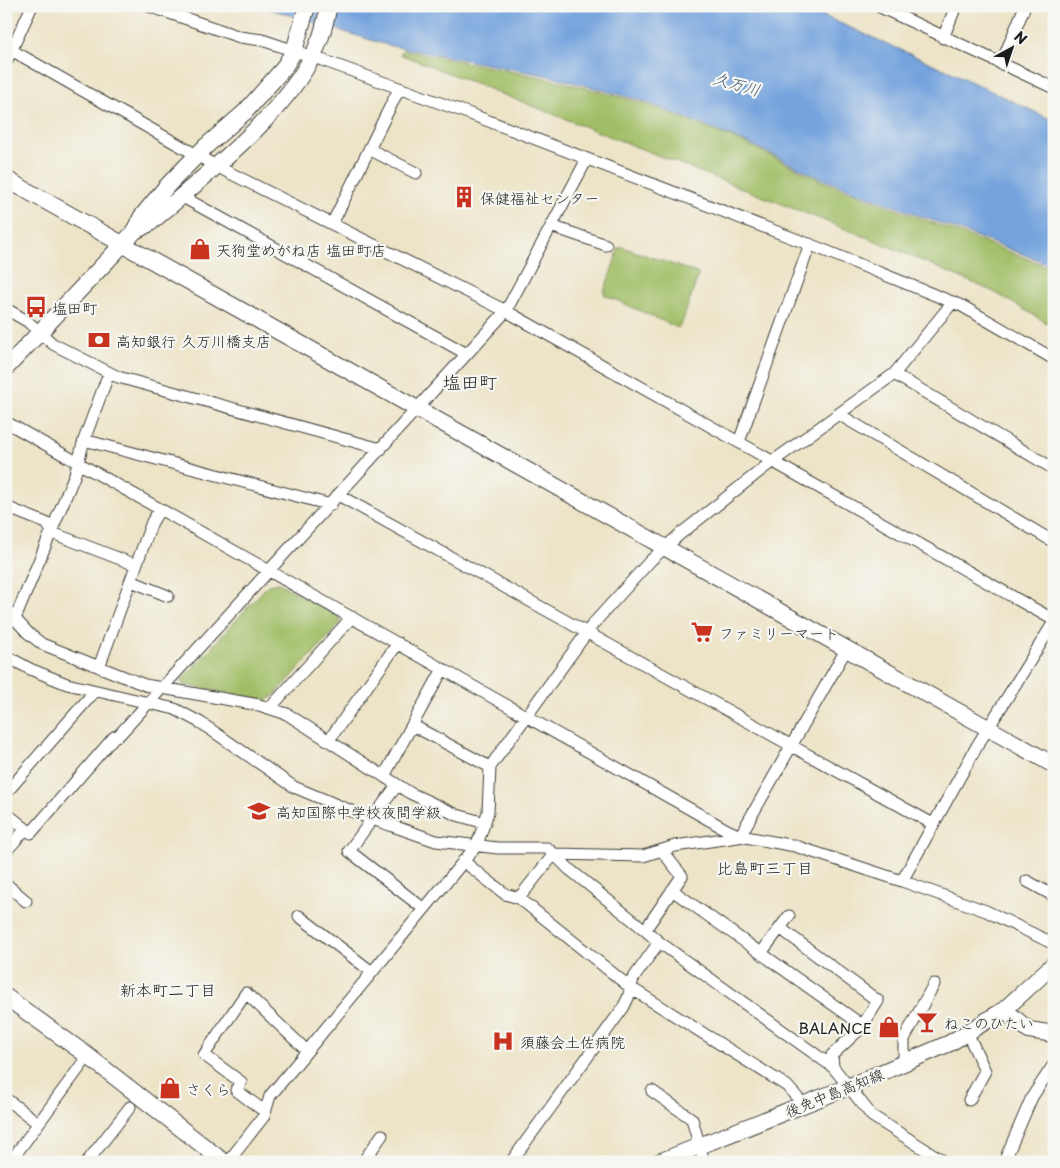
<svg xmlns="http://www.w3.org/2000/svg" width="1060" height="1168" font-family="'Playpen Sans','Klee One',sans-serif">
<style>
.green{fill:#a1be66;stroke:#5e6d41}
.water{fill:#74a3dd;stroke:#48607c}
.lines{fill:none;stroke-linecap:round;stroke-linejoin:round}
.street-casing{stroke:#3b3a36;stroke-width:13}
.secondary-casing{stroke:#3b3a36;stroke-width:18}
.street{stroke:#fff;stroke-width:11}
.secondary{stroke:#fff;stroke-width:16}
.labels{text-anchor:middle;dominant-baseline:central;stroke-width:4.5;stroke-linejoin:round;paint-order:stroke}
.poi-label{font-size:15px;fill:#1c1c1c;stroke:#f6f6f2;text-anchor:start}
.street-label{font-size:15px;fill:#1c1c1c;stroke:#f6f6f2}
.water-label{font-size:16px;font-style:italic;fill:#445973;stroke:#f6f6f2}
.neighbourhood-label{font-size:16px;fill:#1c1c1c;stroke:#f6f6f2}
.quarter-label{font-size:18px;fill:#1c1c1c;stroke:#f6f6f2}
</style>
<rect width="100%" height="100%" fill="#f6f6f2"/>
<filter id="ink" filterUnits="userSpaceOnUse"><feTurbulence type="fractalNoise" baseFrequency=".02" numOctaves="2"/><feDisplacementMap in="SourceGraphic" scale="10" xChannelSelector="R" yChannelSelector="G"/><feConvolveMatrix kernelMatrix="1 2 1 2 8 2 1 2 1" color-interpolation-filters="sRGB"/></filter>
<filter id="wash" filterUnits="userSpaceOnUse"><feTurbulence type="fractalNoise" baseFrequency=".0096" numOctaves="4" result="noise"/><feDisplacementMap in="SourceGraphic" scale="20" xChannelSelector="R" yChannelSelector="G"/><feGaussianBlur stdDeviation="1.12" result="paint"/><feColorMatrix in="noise" values="0 0 0 0 0 0 0 0 0 0 0 0 0 0 0 0 0 1.4 0 .05"/><feComposite in="paint" operator="in"/></filter>
<g filter="url(#wash)">
<rect width="100%" height="100%" fill="#ede4c7"/>
<path class="green" d="M403,50L555,80L643,103L747,144L820,180L1054,269V327L994,292L881,243L400,54Z
M622,247L697,273L698,276L682,323L678,328L605,295L604,292L619,248Z
M279,583L340,618V624L274,696L267,700L184,685L182,680L268,585Z"/>
<path class="water" d="M260,6H801L949,71L1054,121V266L820,178L748,143L643,101L554,77L387,45Z"/>
</g>
<g filter="url(#ink)">
<g class="lines">
<g class="street-casing">
<path id="street" d="M149,6L240,37L262,40L322,60L473,115L816,247L962,306L1054,359
M878,6L1054,88
M943,38L956,6
M6,47L216,166L506,311L1054,620
M6,62L32,6
M1001,64L1025,6
M369,149L416,173
M181,196L467,354
M332,224L399,89
M551,226L606,245
M6,309L27,321L53,344L118,377L381,449
M894,374L1054,469
M840,415L1054,542
M6,422L727,830L740,836L795,846L902,881L986,911L1054,944
M84,440L331,505
M739,442L810,244
M340,496L933,824
M6,507L46,523L55,534L136,565
M131,581L168,596
M6,609L28,633L42,644L117,674L145,685L259,705L287,714L410,793L457,815L485,823
M15,619L75,474L84,440L109,373
M6,656L30,669L67,684L175,709L201,723L294,787L361,815L436,841L498,848H547L554,854L643,856L675,846L738,837
M99,667L152,522L160,509
M270,708L352,617
M412,725L490,767
M329,740L398,643
M384,776L443,669
M397,785L349,851L424,909
M6,793L95,691
M6,813L31,833L114,737L119,735L506,311L587,159
M740,836L847,648
M6,851L25,830
M463,861L505,894L519,898L631,988L787,1086L804,1105
M902,881L977,746L1054,622
M1027,881L1054,896
M6,884L26,901
M672,890L862,1025
M519,898L554,854L569,869L645,930
M299,916L372,972
M780,928L878,1001L861,1028L832,1055L833,1067
M659,942L645,930L682,876L662,851
M761,953L789,916
M967,1032L985,1071L969,1100
M904,1063V1039L934,984
M652,1091L692,1119L704,1162
M6,1099L38,1123
M267,1106L260,1108L236,1090L241,1082L204,1055L246,993L307,1051
M10,1162L88,1056
M87,1162L130,1107
M228,1162L264,1116L270,1096L477,845L488,812L490,767L593,624L651,560L679,535L765,467L894,374L953,302
M363,1162L382,1135
M511,1162L623,1008L628,998L633,979L659,942L833,1067L872,1116L945,1162
M1004,1162L1032,1097L1054,1064"/>
</g>
<g class="secondary-casing">
<path id="secondary" d="M6,179L1054,765
M137,230L150,223C204,176 296,107 320,39C324,29 326,17 329,6
M6,368L122,245L133,233L142,216L166,187L205,147L245,112L283,69L294,51L307,6
M6,997L88,1056L224,1162
M1004,1010L1029,1030L1054,1034
M659,1162L848,1087L950,1043L1004,1010L1054,964"/>
</g>
<use href="#street" class="street"/>
<use href="#secondary" class="secondary"/>
</g>
</g>
<defs>
<g id="building-bare" transform="scale(1.725)"><path d="M-4-6H4V6H1V3H-1V6H-4ZM-2.5-4.3h1.7v1.8h-1.7ZM.8-4.3h1.7v1.8H.8ZM-2.5-1h1.7V.8h-1.7ZM.8-1h1.7V.8H.8Z" fill="#c8321e" stroke="#f6f6f2" stroke-width="2.5" paint-order="stroke"/></g>
<g id="shop-bare" transform="scale(1.725)"><path d="M-5-2.5h2.3a2.7 3.5 0 0 1 5.4 0H5L5.5 6h-11ZM-1.5-2.5h3a1.5 2.3 0 0 0-3 0Z" fill="#c8321e" stroke="#f6f6f2" stroke-width="2.5" paint-order="stroke"/></g>
<g id="bus-bare" transform="scale(1.725)"><path d="M-5-6H5V4H4V6H2V4H-2V6H-4V4H-5ZM-3.5-4V0h7V-4ZM-3.5 1.2v1.5H-2V1.2ZM2 1.2v1.5H3.5V1.2Z" fill="#c8321e" stroke="#f6f6f2" stroke-width="2.5" paint-order="stroke"/></g>
<g id="bank-bare" transform="scale(1.725)"><path d="M-6-4H6V4H-6ZM0-2.3a2.3 2.3 0 1 0 0 4.6a2.3 2.3 0 1 0 0-4.6Z" fill="#c8321e" stroke="#f6f6f2" stroke-width="2.5" paint-order="stroke"/></g>
<g id="supermarket-bare" transform="scale(1.725)"><path d="M-6-5.5h2.5l.6 2H6L4.5 2H-2.5L-4.4-4H-6ZM-1.5 3.2a1.3 1.3 0 1 0 .1 0ZM3 3.2a1.3 1.3 0 1 0 .1 0Z" fill="#c8321e" stroke="#f6f6f2" stroke-width="2.5" paint-order="stroke"/></g>
<g id="school-bare" transform="scale(1.725)"><path d="M0-5L7-2L0 1L-7-2ZM-4 1L0 2.5L4 1V4Q0 6-4 4Z" fill="#c8321e" stroke="#f6f6f2" stroke-width="2.5" paint-order="stroke"/></g>
<g id="bar-bare" transform="scale(1.725)"><path d="M-6-5H6L.8 .8V4.5H3.5V6h-7V4.5H-.8V.8Z" fill="#c8321e" stroke="#f6f6f2" stroke-width="2.5" paint-order="stroke"/></g>
<g id="hospital-bare" transform="scale(1.725)"><path d="M-5-5h3v3.5h4V-5h3V5h-3V1.5h-4V5h-3Z" fill="#c8321e" stroke="#f6f6f2" stroke-width="2.5" paint-order="stroke"/></g>
</defs>
<g fill-rule="evenodd">
<use href="#building-bare" x="464" y="197"/>
<use href="#shop-bare" x="200" y="249"/>
<use href="#bus-bare" x="36" y="307"/>
<use href="#bank-bare" x="99" y="340"/>
<use href="#supermarket-bare" x="702" y="632"/>
<use href="#school-bare" x="259" y="811"/>
<use href="#bar-bare" x="927" y="1022"/>
<use href="#shop-bare" x="889" y="1027"/>
<use href="#hospital-bare" x="503" y="1041"/>
<use href="#shop-bare" x="170" y="1088"/>
</g>
<g class="labels">
<g class="poi-label">
<text x="480" y="197">保健福祉センター</text>
<text x="216" y="249">天狗堂めがね店 塩田町店</text>
<text x="52" y="307">塩田町</text>
<text x="116" y="340">高知銀行 久万川橋支店</text>
<text x="719" y="632">ファミリーマート</text>
<text x="276" y="811">高知国際中学校夜間学級</text>
<text x="944" y="1022">ねこのひたい</text>
<text x="872" y="1027" text-anchor="end">BALANCE</text>
<text x="520" y="1041">須藤会土佐病院</text>
<text x="186" y="1088">さくら</text>
</g>
<g class="street-label">
<text transform="translate(834 1092) rotate(-22)">後免中島高知線</text>
</g>
<g class="water-label">
<text transform="translate(737 83) rotate(16)">久万川</text>
</g>
<g class="neighbourhood-label">
<text x="765" y="867">比島町三丁目</text>
<text x="168" y="989">新本町二丁目</text>
</g>
<g class="quarter-label">
<text x="470" y="381">塩田町</text>
</g>
</g>
<rect width="1060" height="1168" fill="none" stroke="#f6f6f2" stroke-width="25"/>
<g transform="translate(1012 48) rotate(40)" stroke="#f6f6f2" stroke-width="4" paint-order="stroke">
<path d="M0-4L9 19L0 12L-9 19Z" fill="#1c1c1c"/>
<text y="-8" font-size="14" font-weight="bold" text-anchor="middle" fill="#1c1c1c">N</text>
</g>
</svg>
